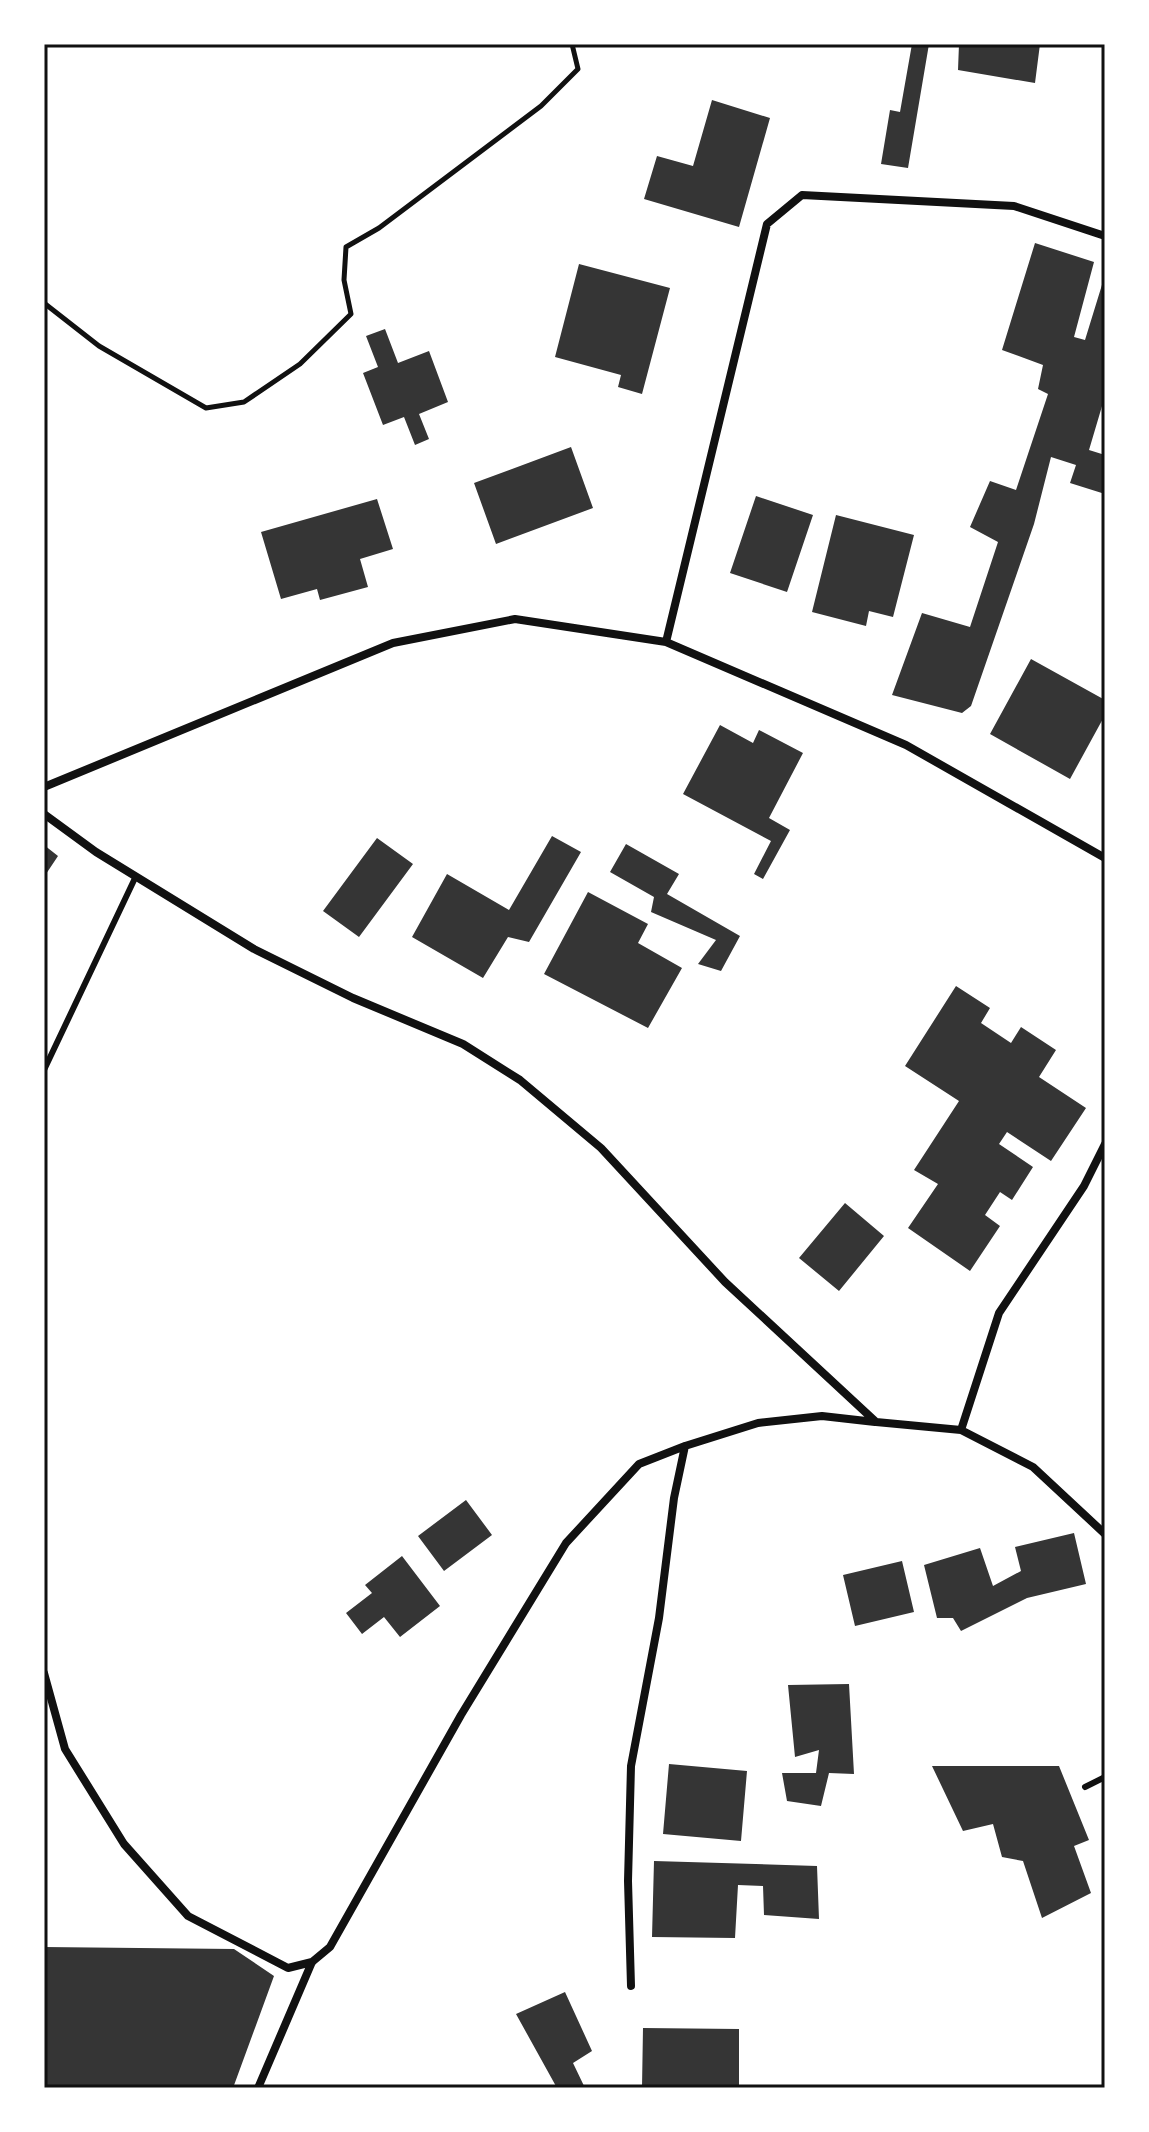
<svg xmlns="http://www.w3.org/2000/svg" width="1149" height="2132" font-family="'Crimson Pro',serif">
<style>
.building{fill:#353535}
.lines{fill:none;stroke-linecap:round;stroke-linejoin:round}
.path{stroke:#111;stroke-width:5}
.service{stroke:#111;stroke-width:6}
.minor{stroke:#111;stroke-width:8}
.neatline{fill:none;stroke:#111;stroke-width:3}
</style>
<rect width="100%" height="100%" fill="#fff"/>
<path class="building" d="M912,44H929L908,168L881,164L890,110L900,112Z
M959,44H1040L1035,83L958,70Z
M712,100L770,118L739,227L644,199L657,156L693,166Z
M1035,243L1094,262L1074,337L1085,340L1105,275V396L1089,450L1105,455V494L1070,483L1076,465L1051,457L1034,524L971,706L962,713L892,695L922,613L970,627L998,542L970,527L990,481L1016,490L1048,394L1038,389L1043,365L1002,350Z
M579,264L670,288L642,394L618,387L621,375L555,357Z
M385,329L398,363L429,351L448,402L419,414L429,439L415,445L404,417L383,425L363,373L378,367L366,336Z
M571,447L593,508L496,544L474,483Z
M756,496L813,515L787,592L730,573Z
M377,499L393,549L360,559L368,587L320,600L317,589L281,599L261,532Z
M836,515L914,535L893,617L869,611L866,626L812,612Z
M1031,659L1105,700V715L1070,779L990,734Z
M720,725L753,743L759,730L803,753L769,818L790,830L763,879L754,874L771,841L683,794Z
M552,836L581,852L529,942L508,937L483,978L412,937L447,874L509,910Z
M377,838L413,864L359,937L323,911Z
M626,844L679,874L667,894L740,936L721,971L698,964L716,940L651,912L654,897L610,872Z
M44,845L58,856L44,877Z
M588,892L648,924L638,943L682,968L648,1028L544,974Z
M956,986L990,1008L981,1023L1011,1043L1021,1027L1056,1050L1039,1077L1086,1108L1051,1161L1007,1132L999,1144L1033,1167L1012,1200L1000,1192L985,1215L1000,1226L970,1271L908,1228L938,1184L914,1170L959,1101L905,1066Z
M845,1203L884,1236L839,1291L799,1258Z
M466,1500L492,1535L444,1571L418,1536Z
M1074,1533L1086,1584L1027,1598L961,1631L953,1618H937L924,1565L980,1548L993,1586L1021,1571L1015,1547Z
M402,1556L440,1606L400,1637L384,1617L362,1634L346,1613L372,1593L365,1585Z
M902,1561L914,1612L855,1626L843,1575Z
M849,1684L854,1774L829,1773L821,1806L787,1801L782,1773H816L819,1750L795,1757L788,1685Z
M669,1764L747,1771L741,1841L663,1834Z
M932,1766H1059L1089,1840L1074,1846L1091,1893L1042,1918L1023,1861L1002,1857L993,1824L963,1831Z
M654,1861L817,1866L819,1919L764,1915L763,1886L738,1885L735,1938L652,1937Z
M44,1947L234,1949L274,1976L233,2088H44Z
M565,1992L592,2051L573,2063L585,2088H557L516,2014Z
M643,2028L739,2029V2088H642Z"/>
<g class="lines">
<path class="path" d="M44,303L99,346L206,408L244,402L300,364L351,314L344,280L346,247L379,228L541,106L578,69L572,44"/>
<path class="service" d="M44,1070L136,876
M1085,1787L1105,1777"/>
<path class="minor" d="M666,642L767,224L802,195L1014,206L1105,236
M44,787L393,643L515,619L666,642L906,745L1105,858
M44,814L96,852L254,949L353,998L463,1044L520,1080L601,1148L725,1282L876,1422L961,1430L1033,1467L1105,1534
M961,1430L999,1313L1084,1186L1105,1144
M44,1673L65,1749L124,1844L188,1916L288,1968L312,1962
M631,1986L628,1881L631,1766L659,1618L674,1498L685,1446
M258,2088L312,1962L330,1947L461,1715L566,1543L639,1464L685,1446L758,1423L822,1416L875,1422"/>
</g>
<rect width="1149" height="2132" fill="none" stroke="#ffffff" stroke-width="92"/>
<rect x="46" y="46" width="1057" height="2040" class="neatline"/>
</svg>
